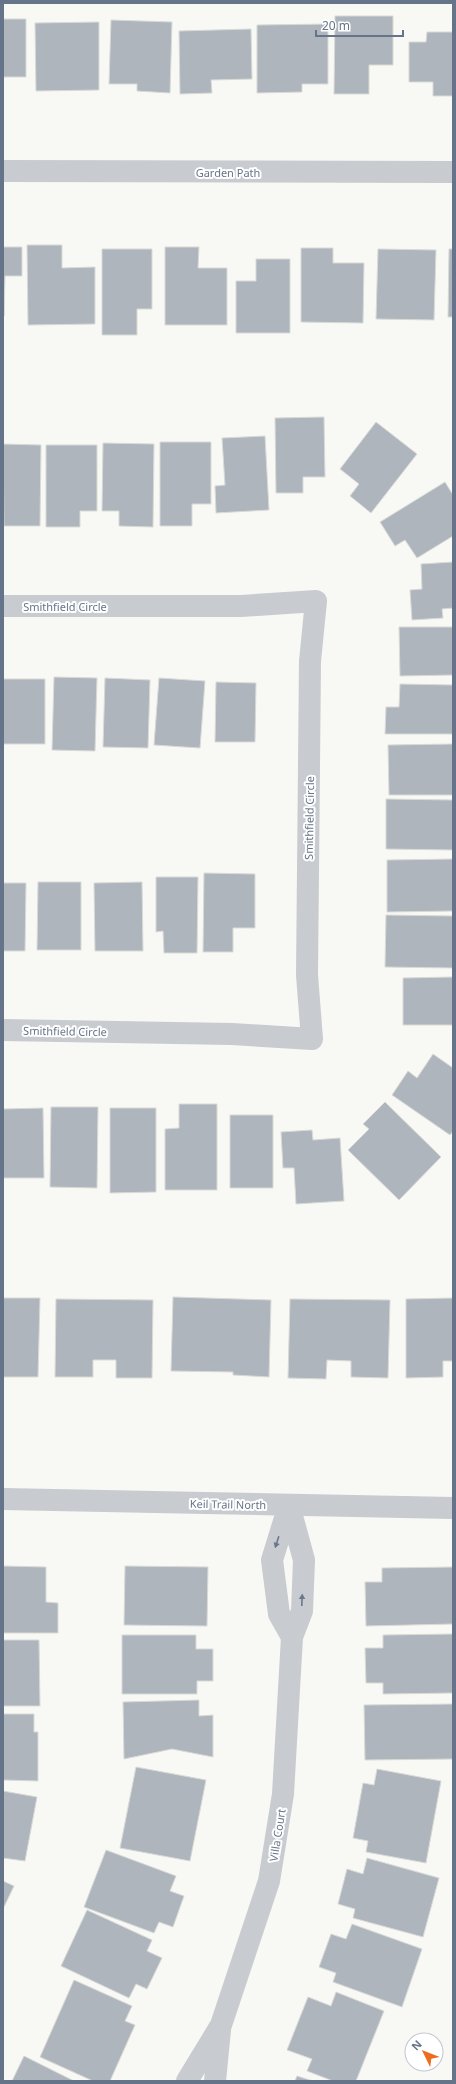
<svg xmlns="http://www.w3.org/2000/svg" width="456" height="2084" font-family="'Noto Sans',sans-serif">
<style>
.building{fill:#aeb5bc;stroke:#d9dad7}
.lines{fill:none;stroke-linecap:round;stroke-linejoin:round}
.street{stroke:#c8cbcf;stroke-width:22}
.oneway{fill:#6a788c}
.labels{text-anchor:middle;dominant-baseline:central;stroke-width:4;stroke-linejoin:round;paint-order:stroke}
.street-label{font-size:11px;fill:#657488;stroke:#fff}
</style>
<rect width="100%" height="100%" fill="#f8f8f5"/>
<path class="building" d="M335,16H393V65H369V94H334Z
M3,19H26V77H3Z
M111,20L172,22L170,93L137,91V84H109Z
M99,22V90L36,91L35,23Z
M328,24V84H302V92L257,93V25Z
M251,29L252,79L211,80L212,93L180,94L179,31Z
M427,32H453V96H433V82H409V42H426Z
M27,245H62V268L95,267V324L28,325Z
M3,247H22V276H5L4,316Z
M165,247H199L198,268H227V325H165Z
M301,248H333V263H364L363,323L301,322Z
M102,249H152V309H137V335H102Z
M378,249L436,250L434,320L376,319Z
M449,249H453V317H448Z
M256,259H290V333H236V281H256Z
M324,417L325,477H303V493H276L275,418Z
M376,422L417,454L371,513L350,496L359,484L340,469Z
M265,436L269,510L216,513L215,486L225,485L222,438Z
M160,442H211V504H192V526H160Z
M103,443L154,444L153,527L119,526V511H102Z
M3,444L41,445L40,526H4Z
M46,445H97V511H80V527H46Z
M445,482L453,495V536L417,558L405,540L395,546L380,522Z
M453,562V608L442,609L443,618L412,620L410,590L422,589L421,564Z
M399,627H453V675L400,676Z
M54,677L97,678L95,751L52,750Z
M105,678L150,680L148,748L103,747Z
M159,678L205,681L200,748L154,745Z
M3,679H45V744H3Z
M216,682L256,683L255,742H215Z
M400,684L453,685V734H385L386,707H399Z
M453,744V795H389L388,745Z
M386,799L453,800V850L386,849Z
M453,859V911L387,912V860Z
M204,873L255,874V928H233V952H203Z
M156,877H198L197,953H164L163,931L156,932Z
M38,882H81V950H37Z
M142,882L143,951H95L94,883Z
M3,883H26L25,951H3Z
M386,915L453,916V968L385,967Z
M453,977V1025H403V978Z
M433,1054L453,1068V1131L450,1135L392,1095L408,1071L417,1078Z
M385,1102L441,1157L399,1200L348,1150L369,1129L363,1124Z
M179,1104H217V1190H165V1129L179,1128Z
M51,1107H98L97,1188L50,1187Z
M43,1108L44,1178H3V1109Z
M110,1108H156V1192L110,1193Z
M230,1115H273V1188H230Z
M312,1130L313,1140L340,1138L344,1201L296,1204L294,1168H283L281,1132Z
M173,1297L271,1300L269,1377L233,1375V1372L171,1371Z
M3,1298H40L38,1377H3Z
M453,1298V1361H443V1377L406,1378V1299Z
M56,1299L153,1300L152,1378H116V1360H93V1377H55Z
M290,1299L390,1300L388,1378L351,1377V1361L327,1360L326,1379L288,1378Z
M3,1566L46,1567V1602L58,1603V1633H3Z
M125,1566L208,1567L207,1626L124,1625Z
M453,1567V1624L366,1626L365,1582H382V1568Z
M453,1634V1693L383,1694V1683H366L365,1648H383V1635Z
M122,1635H196V1649H213V1681H197V1694H122Z
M3,1640H39L40,1706H3Z
M199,1700V1716L213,1715V1757L172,1749L124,1759L123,1702Z
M453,1704V1759L365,1760L364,1705Z
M3,1714H34V1732H38V1781L3,1780Z
M136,1767L206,1780L190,1861L120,1848Z
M377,1769L441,1781L426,1863L366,1852L368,1841L353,1838L363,1783L374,1785Z
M3,1791L37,1797L25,1861L3,1858Z
M106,1850L176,1876L170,1891L184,1896L173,1927L159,1922L154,1933L84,1907Z
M367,1858L439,1878L423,1937L353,1918L355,1909L338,1904L347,1869L363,1874Z
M3,1881L14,1886L3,1909Z
M87,1910L152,1940L147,1951L162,1958L147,1989L136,1984L129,1998L61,1966Z
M352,1924L422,1949L402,2007L333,1982L336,1973L319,1967L331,1934L346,1939Z
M74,1980L132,2006L125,2021L135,2025L110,2081H93L40,2057Z
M336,1992L384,2011L356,2081H333L307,2071L312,2059L287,2050L308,1997L331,2006Z
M24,2056L74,2081H12Z
M297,2076L313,2081H295Z"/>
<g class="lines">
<path class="street" d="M3,171L453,172
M3,606H241L316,601L310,661L307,975L312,1039L232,1034L3,1030
M3,1499L453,1508
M289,1505L272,1560L279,1614L292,1637
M187,2081L221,2025L269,1881L283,1794L292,1637L302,1611L304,1560L289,1505
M215,2081L220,2030"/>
</g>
<defs><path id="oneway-solid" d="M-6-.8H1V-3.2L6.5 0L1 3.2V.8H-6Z"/></defs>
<g class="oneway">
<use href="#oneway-solid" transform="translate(277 1542) rotate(108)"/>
<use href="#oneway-solid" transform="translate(302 1600) rotate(-88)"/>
</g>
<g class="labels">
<g class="street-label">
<text x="228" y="172">Garden Path</text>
<text x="65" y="606">Smithfield Circle</text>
<text transform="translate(309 818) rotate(-89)">Smithfield Circle</text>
<text transform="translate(65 1031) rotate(1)">Smithfield Circle</text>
<text transform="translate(228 1504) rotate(1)">Keil Trail North</text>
<text transform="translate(277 1835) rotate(-81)">Villa Court</text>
</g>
</g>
<rect width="456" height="2084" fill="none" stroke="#657488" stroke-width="8"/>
<g transform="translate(424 2052) rotate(313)"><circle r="19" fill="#ffffff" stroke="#c1c7cf"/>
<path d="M0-3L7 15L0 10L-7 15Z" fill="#ed6d20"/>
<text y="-6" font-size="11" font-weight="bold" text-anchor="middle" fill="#657488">N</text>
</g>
<path d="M316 30v6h87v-6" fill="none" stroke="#657488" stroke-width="2"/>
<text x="322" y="30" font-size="12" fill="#657488" stroke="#ffffff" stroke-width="3" paint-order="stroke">20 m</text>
</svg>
